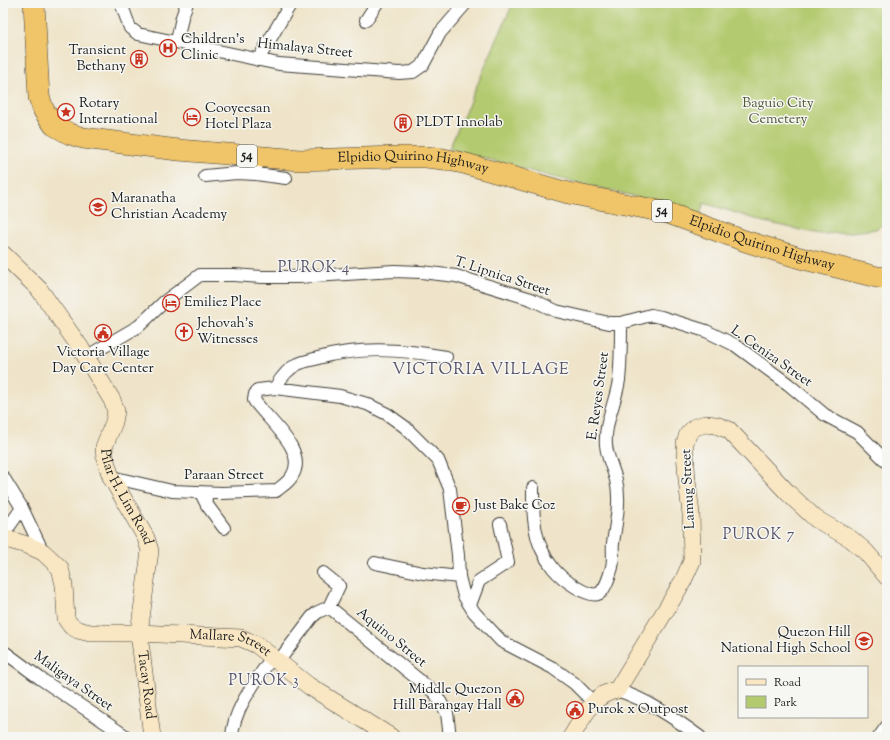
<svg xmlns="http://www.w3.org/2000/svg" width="890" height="740" font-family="'Sorts Mill Goudy',serif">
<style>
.green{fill:#b4ca6f;stroke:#687346}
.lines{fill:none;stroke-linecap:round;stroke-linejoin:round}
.street-casing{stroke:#3c3a36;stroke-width:14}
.secondary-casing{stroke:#3c3a36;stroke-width:18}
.highway-casing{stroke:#3c3a36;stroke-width:22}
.street{stroke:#fff;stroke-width:12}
.secondary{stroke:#f9e7c3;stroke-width:17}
.highway{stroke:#f0c469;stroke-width:21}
.labels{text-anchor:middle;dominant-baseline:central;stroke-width:3;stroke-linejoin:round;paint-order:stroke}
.shield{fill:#f6f6f2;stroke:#5d5d5c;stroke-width:1}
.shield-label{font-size:13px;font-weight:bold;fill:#1c1c1c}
.poi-label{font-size:14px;fill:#1c1c1c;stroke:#f6f6f2;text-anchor:start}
.street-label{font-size:14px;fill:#1c1c1c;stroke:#f6f6f2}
.park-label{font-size:14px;fill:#515939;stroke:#f6f6f2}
.neighbourhood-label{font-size:15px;letter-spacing:1px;fill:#585368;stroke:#f6f6f2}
.quarter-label{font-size:16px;letter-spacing:1px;fill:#585368;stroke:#f6f6f2}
</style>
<rect width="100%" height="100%" fill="#f6f6f2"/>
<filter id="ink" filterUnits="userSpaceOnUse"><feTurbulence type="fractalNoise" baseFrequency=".025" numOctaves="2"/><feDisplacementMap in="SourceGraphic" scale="8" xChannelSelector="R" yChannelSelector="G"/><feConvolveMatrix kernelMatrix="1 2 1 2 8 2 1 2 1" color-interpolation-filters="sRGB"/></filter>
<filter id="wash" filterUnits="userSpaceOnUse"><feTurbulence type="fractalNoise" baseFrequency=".012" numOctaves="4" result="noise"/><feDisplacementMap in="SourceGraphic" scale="16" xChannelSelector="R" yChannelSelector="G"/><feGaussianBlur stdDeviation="0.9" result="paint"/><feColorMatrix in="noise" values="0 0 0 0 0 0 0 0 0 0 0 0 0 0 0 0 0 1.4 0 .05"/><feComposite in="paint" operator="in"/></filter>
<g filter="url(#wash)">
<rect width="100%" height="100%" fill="#efe4c9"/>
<path class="green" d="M513,3H887V221L876,229L843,233L819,234L765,222L704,203L700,215L622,193L553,177L449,149Z"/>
</g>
<g filter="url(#ink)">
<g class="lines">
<g class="street-casing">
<path id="street" d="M121,3L130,28L138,34L279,64L399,73L413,72L423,65L440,33L466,3
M366,20L377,3
M177,41L182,17L187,3
M258,60L291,3
M256,174L286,178
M205,176L237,173L256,174L257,157
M86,357L139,326L164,302L200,275H234L262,277H298L394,271L421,272L456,276L531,299L556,311L609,323H621L651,315L661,317L706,331L735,345L788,384L825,415L857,432L887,462
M275,388C280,379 287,369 298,364C304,361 312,360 318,358C360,346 404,349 446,357
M3,477L22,508
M111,477L172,491L222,493L276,491C282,486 289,482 292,476C309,450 266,419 254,400L255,394L258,390L275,388L340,396L367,404L387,414L405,427L438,460L450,489L458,555L459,577L464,596L474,612L501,641L553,668L574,683L593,702
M533,488C533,509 533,531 542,550C545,557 549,563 553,568C560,577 591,602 601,592C607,586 610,574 612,567C614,559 612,551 613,543C616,522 621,500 616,480C613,468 607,457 606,445C604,423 616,402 619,380C621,361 621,342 621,323
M201,493L207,505L224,528
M3,535L22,508L43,552
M375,563L423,573L459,577
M470,605L479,581L508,562L500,524
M329,607L435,693L447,713L450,737
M3,651L41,679L127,737
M278,662L312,617L318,612L329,607L339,586L323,573
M617,690C648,700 674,718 700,737
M232,737C233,709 257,680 272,657
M879,737L887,726"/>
</g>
<g class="secondary-casing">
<g id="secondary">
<path id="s1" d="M3,254L39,289L80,347L112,400L116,411L114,422L104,447L105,458L111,477L146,538L150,551L139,633L152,737"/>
<path id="s2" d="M3,538L27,545L43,552L60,568L64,585L66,619L71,626L78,630L90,633H139L241,638L257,645L309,686L391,737"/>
<path d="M571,737C584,717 592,694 617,690L673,598L683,581L692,561L691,514L687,480L685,452V443L688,434L695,427L705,424L716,425L729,430L788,493L816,519L851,539L866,552L887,577"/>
</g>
</g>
<g class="highway-casing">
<g id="highway">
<path id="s3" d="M34,3L39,97L44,111L54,125L70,134L83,138L178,150L300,160L395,157H426L443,159L463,163L568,193L665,212L745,241L800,258L877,277L887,278"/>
</g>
</g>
<use href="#street" class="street"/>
<use href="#secondary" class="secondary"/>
<use href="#highway" class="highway"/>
</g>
</g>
<defs>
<g id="hospital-ring" transform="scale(0.9)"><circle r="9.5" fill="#f6f6f2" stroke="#c8321e" stroke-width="1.5"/><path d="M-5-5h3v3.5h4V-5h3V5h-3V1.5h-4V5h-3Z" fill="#c8321e"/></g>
<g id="building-ring" transform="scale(0.9)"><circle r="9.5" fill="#f6f6f2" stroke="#c8321e" stroke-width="1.5"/><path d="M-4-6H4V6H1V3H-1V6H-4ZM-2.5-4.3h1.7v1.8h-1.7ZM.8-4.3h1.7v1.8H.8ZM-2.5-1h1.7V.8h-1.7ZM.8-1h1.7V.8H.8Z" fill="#c8321e"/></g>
<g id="sight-ring" transform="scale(0.9)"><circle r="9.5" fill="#f6f6f2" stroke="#c8321e" stroke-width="1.5"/><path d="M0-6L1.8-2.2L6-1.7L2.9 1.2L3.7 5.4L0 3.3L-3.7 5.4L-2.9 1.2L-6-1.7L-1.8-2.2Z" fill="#c8321e"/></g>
<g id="hotel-ring" transform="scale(0.9)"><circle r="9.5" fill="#f6f6f2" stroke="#c8321e" stroke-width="1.5"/><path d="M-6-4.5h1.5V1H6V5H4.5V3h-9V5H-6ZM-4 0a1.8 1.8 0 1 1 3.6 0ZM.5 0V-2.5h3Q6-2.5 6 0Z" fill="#c8321e"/></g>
<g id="school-ring" transform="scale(0.9)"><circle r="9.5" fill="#f6f6f2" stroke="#c8321e" stroke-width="1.5"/><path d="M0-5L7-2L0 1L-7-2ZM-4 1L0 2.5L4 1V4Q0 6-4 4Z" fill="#c8321e"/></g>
<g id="church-ring" transform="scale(0.9)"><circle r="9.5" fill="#f6f6f2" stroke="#c8321e" stroke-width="1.5"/><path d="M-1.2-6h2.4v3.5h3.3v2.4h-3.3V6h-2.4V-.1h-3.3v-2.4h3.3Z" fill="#c8321e"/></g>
<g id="civic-ring" transform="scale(0.9)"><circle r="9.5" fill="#f6f6f2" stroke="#c8321e" stroke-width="1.5"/><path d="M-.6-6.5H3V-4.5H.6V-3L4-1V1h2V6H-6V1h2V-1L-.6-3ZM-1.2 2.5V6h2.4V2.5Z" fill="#c8321e"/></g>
<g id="cafe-ring" transform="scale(0.9)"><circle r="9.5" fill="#f6f6f2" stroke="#c8321e" stroke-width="1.5"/><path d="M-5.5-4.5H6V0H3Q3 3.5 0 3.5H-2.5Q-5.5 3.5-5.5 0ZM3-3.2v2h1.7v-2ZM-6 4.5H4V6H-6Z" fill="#c8321e"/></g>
</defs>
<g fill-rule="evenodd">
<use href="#hospital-ring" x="168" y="48"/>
<use href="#building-ring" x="139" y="59"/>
<use href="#sight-ring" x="66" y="112"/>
<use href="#hotel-ring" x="192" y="117"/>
<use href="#building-ring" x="403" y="123"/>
<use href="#school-ring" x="98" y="207"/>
<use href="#hotel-ring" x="171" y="303"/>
<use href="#church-ring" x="184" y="332"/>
<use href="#civic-ring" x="103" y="333"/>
<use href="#cafe-ring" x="461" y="506"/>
<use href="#school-ring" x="864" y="641"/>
<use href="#civic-ring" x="515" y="698"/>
<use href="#civic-ring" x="575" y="710"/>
</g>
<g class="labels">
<g class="shield">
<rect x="237" y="145" width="20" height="22" rx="3"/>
<rect x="652" y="200" width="20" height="22" rx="3"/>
</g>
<g class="shield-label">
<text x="247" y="156">54</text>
<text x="662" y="211">54</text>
</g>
<g class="poi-label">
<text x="181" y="40">Children's<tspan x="181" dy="16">Clinic</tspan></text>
<text x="126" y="51" text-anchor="end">Transient<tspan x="126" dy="16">Bethany</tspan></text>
<text x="79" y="104">Rotary<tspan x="79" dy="16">International</tspan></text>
<text x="205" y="109">Cooyeesan<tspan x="205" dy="16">Hotel Plaza</tspan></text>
<text x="416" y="123">PLDT Innolab</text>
<text x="111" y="199">Maranatha<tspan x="111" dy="16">Christian Academy</tspan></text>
<text x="184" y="303">Emiliez Place</text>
<text x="197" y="324">Jehovah's<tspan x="197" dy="16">Witnesses</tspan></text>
<text x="103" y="353" text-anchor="middle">Victoria Village<tspan x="103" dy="16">Day Care Center</tspan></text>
<text x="474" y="506">Just Bake Coz</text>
<text x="851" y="633" text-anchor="end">Quezon Hill<tspan x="851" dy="16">National High School</tspan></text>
<text x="502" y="690" text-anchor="end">Middle Quezon<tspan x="502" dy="16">Hill Barangay Hall</tspan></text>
<text x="588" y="710">Purok x Outpost</text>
</g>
<g class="street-label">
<text transform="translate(305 49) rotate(6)">Himalaya Street</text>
<text stroke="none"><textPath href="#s3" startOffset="490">Elpidio Quirino Highway</textPath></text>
<text stroke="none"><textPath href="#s3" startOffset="850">Elpidio Quirino Highway</textPath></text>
<text transform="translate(502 277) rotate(18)">T. Lipnica Street</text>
<text transform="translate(771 357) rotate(35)">L. Ceniza Street</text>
<text transform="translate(599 396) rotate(-82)">E. Reyes Street</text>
<text x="224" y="476">Paraan Street</text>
<text transform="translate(689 489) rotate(-93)">Lamug Street</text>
<text stroke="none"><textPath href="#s1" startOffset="288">Pilar H. Lim Road</textPath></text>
<text transform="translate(391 638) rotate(39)">Aquino Street</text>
<text stroke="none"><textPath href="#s2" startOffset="288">Mallare Street</textPath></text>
<text transform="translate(73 682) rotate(35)">Maligaya Street</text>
<text stroke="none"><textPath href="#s1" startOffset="483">Tacay Road</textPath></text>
</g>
<g class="park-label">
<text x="778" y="104">Baguio City<tspan x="778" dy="16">Cemetery</tspan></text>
</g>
<g class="neighbourhood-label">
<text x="314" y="268">PUROK 4</text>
<text x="759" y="535">PUROK 7</text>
<text x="264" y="681">PUROK 3</text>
</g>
<g class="quarter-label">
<text x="481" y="370">VICTORIA VILLAGE</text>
</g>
</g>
<rect width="890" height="740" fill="none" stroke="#f6f6f2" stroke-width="16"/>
<rect x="738" y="666" width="130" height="52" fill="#f6f6f2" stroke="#9f9f9c"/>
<rect x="746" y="679" width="20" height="6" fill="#f9e7c3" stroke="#9f9f9c"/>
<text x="774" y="686" font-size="12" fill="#1c1c1c">Road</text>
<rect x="746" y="696" width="20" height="12" fill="#b4ca6f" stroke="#9f9f9c"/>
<text x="774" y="706" font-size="12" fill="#1c1c1c">Park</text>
</svg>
